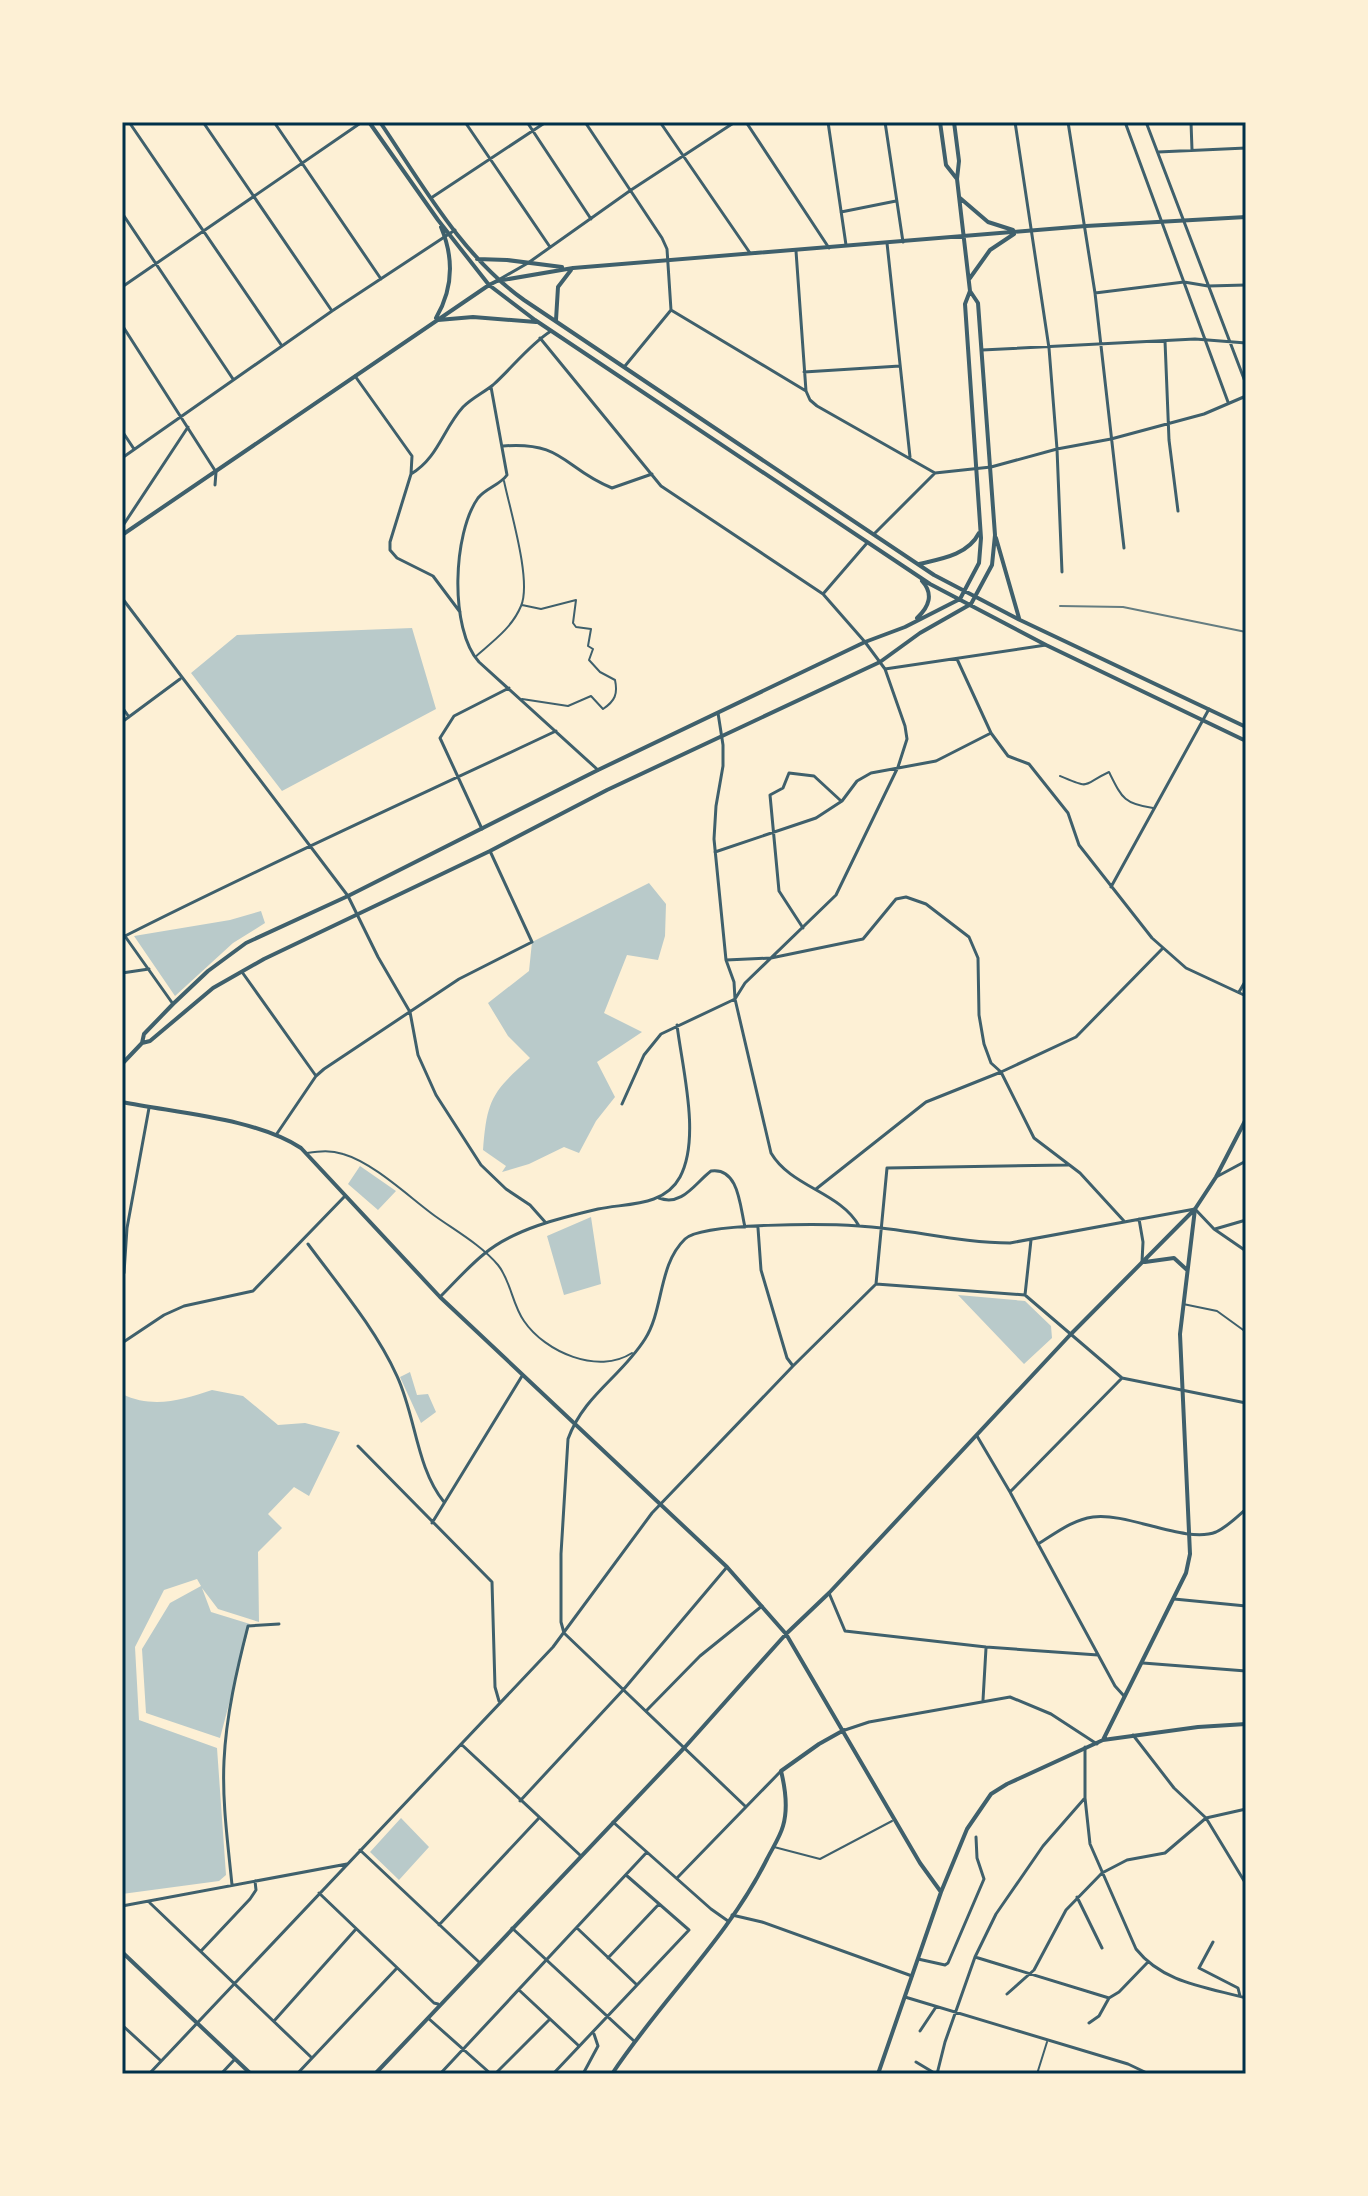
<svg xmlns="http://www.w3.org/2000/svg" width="1368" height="2196" font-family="'DM Sans',sans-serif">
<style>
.green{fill:#b9caca}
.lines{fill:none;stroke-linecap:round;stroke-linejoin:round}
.service{stroke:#3f606c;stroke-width:2}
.minor{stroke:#3f606c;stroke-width:3}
.tertiary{stroke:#3f606c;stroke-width:4}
.rail{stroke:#657d81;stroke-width:2}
.neatline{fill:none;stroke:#003049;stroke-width:3}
</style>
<rect width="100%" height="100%" fill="#fdf0d5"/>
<path class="green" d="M412,628L436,709L282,791L191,673L237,635Z
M649,883L666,904L665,936L658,960L627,955L604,1013L642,1032L597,1062L615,1097L596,1121L579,1153L564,1147L529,1164L502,1172L506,1166L483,1150C487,1099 492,1092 530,1058L508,1036L488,1003L529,971L532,942Z
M261,911L265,923L233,943L175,996L134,936L230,920Z
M360,1166L396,1191L378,1210L348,1184Z
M591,1217L601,1284L564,1295L547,1236Z
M958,1295L1025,1301L1051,1326L1052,1338L1024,1364Z
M410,1372L417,1395L428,1394L436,1412L421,1423L400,1377Z
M212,1390L243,1396L278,1425L305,1423L340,1432L309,1496L294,1487L268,1514L282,1528L258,1552L259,1622L218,1609L202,1588L211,1612L250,1624L220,1738L146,1713L142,1649L170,1603L201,1586L197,1579L164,1590L135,1647L139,1720L217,1748L226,1875L219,1881L122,1894V1394C153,1409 182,1400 212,1390Z
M401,1818L429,1847L399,1880L370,1852Z"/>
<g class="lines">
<path class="service" d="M522,605L541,609L576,600L573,623L576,627L591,629L588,646L593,649L589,660L600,672L615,680C618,694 615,701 603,709L591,696L568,706L522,699
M475,657C492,642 512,628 521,606C532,581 510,510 504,481
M1060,776C1093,790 1081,785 1109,772C1122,798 1124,804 1153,808
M307,1153C320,1151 331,1150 343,1154C374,1163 409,1197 435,1216C456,1231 481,1245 498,1265C511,1281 512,1304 524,1321C545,1352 598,1375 632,1353
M1183,1304L1217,1311L1246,1332
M774,1847L820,1859L892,1821
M1037,2074L1047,2042"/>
<path class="minor" d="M129,122L282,346
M203,122L332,311
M274,122L381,279
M465,122L550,247
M527,122L591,219
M585,122L662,238L667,249L671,310L806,391L810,400L817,406L935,473
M660,122L750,253
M746,122L829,248
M828,122L846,245
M885,122L903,242
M1015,122L1049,348L1057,449L1062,572
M1068,122L1095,293L1124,548
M1125,122L1228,402
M1146,122L1246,384
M1191,122L1192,150
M1158,152L1246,148
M431,198L546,122
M841,212L896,201
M122,213L233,379
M887,243L910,457
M796,251L806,391
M500,279L528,263L631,190L735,122
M122,287L362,122
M1095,293L1184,282L1208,286L1246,285
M122,325L216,472L215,485
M540,338L661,486L823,594L865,642L885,669L905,726L907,739L898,767L836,895L745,983L735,999L771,1153C791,1187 840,1192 859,1226
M1165,341L1169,440L1178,511
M982,350L1195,339L1246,343
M625,366L671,310
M804,372L900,366
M355,376L412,456L411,474L390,542V550L397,558L433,576L460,612
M491,387L507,475C500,485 486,488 478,498C453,533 449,629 479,662L598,770
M122,431L134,449
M503,446C564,441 564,469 612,488L652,474
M122,458L332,311L455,230
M411,474C438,458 443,429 463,407C472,398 483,393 493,385C513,367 529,345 551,331
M122,527L188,427
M874,534L935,473L991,467L1057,449L1111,439L1204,414L1246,396
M823,594L867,543
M122,598L348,896L378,957L410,1012L418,1055L436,1095L481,1165L506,1189L530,1205L546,1223
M957,659L991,733L1008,756L1029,764L1068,813L1079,845L1152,938L1186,968L1246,996
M885,669L1046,645
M122,707L129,717
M122,722L180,679
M482,829L440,738L454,716L509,688
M715,852L816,818L842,801L857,781L871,773L936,761L989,734
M1111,887L1209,709
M803,928L779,891L770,795L783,788L789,773L814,776L840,800
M122,932L173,1004
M125,936C267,864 412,799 556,731
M726,960L771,958L863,939L896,899L906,897L926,904L969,937L978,958L979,1015L984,1044L991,1063L1001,1072L1034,1138L1080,1173L1124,1221
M242,972L316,1076
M122,973L149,969
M1239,992L1246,980
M622,1104L644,1055L661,1034L735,999L734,982L726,960L714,839L716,806L723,766V745L718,713
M276,1135L316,1076L324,1069L459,979L532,942L490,851
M1218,1176L1246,1161
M816,1189L926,1102L1001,1072L1076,1037L1163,948
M659,1198C682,1207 695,1183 711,1171C739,1167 740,1207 745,1227
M1139,1219L1143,1242L1142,1262
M758,1228L761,1270L787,1358L793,1366
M1215,1229L1246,1220
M308,1244C339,1286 375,1328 397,1376C416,1417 416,1467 444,1502
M122,1273H124L127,1228L149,1108
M876,1284L1025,1295L1122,1378L1246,1403
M1025,1295L1031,1240
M440,1297C454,1283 468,1267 484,1254C514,1229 560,1218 598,1209C626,1203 664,1207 680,1177C701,1138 682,1067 677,1025
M122,1343L164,1315L184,1306L253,1291L345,1196
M977,1436L1010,1492L1115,1686L1124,1696
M358,1446L492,1582L495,1687L499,1701
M1010,1492L1122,1378
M432,1523L522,1376
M1038,1544C1056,1533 1072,1520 1093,1517C1127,1512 1186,1544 1216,1532C1227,1527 1237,1517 1246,1509
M829,1593L845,1631L986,1647L1098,1655
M1174,1599L1246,1606
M1143,1663L1246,1671
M983,1700L986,1648
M647,1710L700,1656L762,1606
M845,1730L869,1722L1010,1697L1051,1714L1097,1744
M1133,1735L1174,1788L1206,1818L1246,1884
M461,1744L581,1856
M1085,1747V1798L1090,1844L1136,1949C1163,1983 1206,1987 1246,1998
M520,1801L624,1689L727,1567
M745,1806L564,1633L561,1622V1554L568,1439C584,1395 621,1377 645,1339C664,1309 658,1265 685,1239C703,1222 830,1224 859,1226C910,1229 959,1243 1010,1243L1195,1209L1214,1229L1246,1251
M613,1822L711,1909L728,1921
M360,1850L479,1962
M677,1878L780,1772
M232,1885C228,1844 222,1802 224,1761C226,1716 237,1669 248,1626L279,1624
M319,1893L434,2003L438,2004
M1077,1897L1102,1948
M150,1903L312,2058
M122,1906L347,1864
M732,1915L762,1922L912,1976
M439,1925L539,1818
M512,1928L634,2041
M577,1928L637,1985
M1213,1942L1199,1968L1238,1988L1240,1996
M201,1951L250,1899L256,1890L255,1881
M975,1957L1109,1998L1119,1992L1147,1963
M608,1958L659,1904
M918,1959L945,1965L948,1963L984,1879L977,1858L976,1837
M519,1990L579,2046
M1007,1994L1034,1970L1066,1910L1102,1873L1127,1860L1165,1853L1206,1818L1246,1809
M905,1997L1128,2064L1149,2074
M428,2018L491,2074
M274,2021L356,1929
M1089,2023L1099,2016L1109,1998
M122,2025L160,2060
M920,2031L936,2007
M916,2062L936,2074
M149,2074L553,1647L652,1513L793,1366L876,1284L887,1168L1068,1165
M221,2074L235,2059
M297,2074L397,1968
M440,2074L647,1852
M495,2074L549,2020
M553,2074L689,1930L626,1875
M583,2074L598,2046L594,2034
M937,2074L945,2042L975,1957L996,1914L1043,1846L1084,1799"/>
<path class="tertiary" d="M369,122L438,220L489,285L535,320L930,584L1046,645L1246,741
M380,122C422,184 462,256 524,300L934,575L1020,620L1246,727
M940,122L946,165L957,179
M954,122L959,161L957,179L970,291L965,304L981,538L979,563L960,599
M960,198L988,222L1013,230
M477,259L507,260L562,267
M970,278L990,250L1014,234
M436,318C453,289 454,258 441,227
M438,320L473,317L536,322
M556,320L558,287L571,270
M122,535L489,285L497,281L573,268L1086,226L1246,217
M996,538L1019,618
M919,564C941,559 968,555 979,533
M917,618C929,607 934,594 922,581
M142,1043L150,1041L213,988L264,959L490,851L607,790L880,662L920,633L971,604L992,565L995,535L978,303L970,291
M122,1064L142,1043L144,1034L173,1004L208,971L246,943L348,896L598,770L865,642L905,627L960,599
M122,1102C176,1113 255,1118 301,1148L440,1297L727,1567L786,1634L920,1863L941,1892
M1145,1262L1174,1258L1186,1269
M1103,1740L1186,1573L1190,1554L1180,1334L1195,1209
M122,1952L251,2074
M375,2074L685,1747L786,1634L829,1593L1070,1335L1195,1209L1216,1177L1246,1119
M612,2074C660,2001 728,1938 767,1859C772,1849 780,1837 783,1826C788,1809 785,1787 781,1771L819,1744L844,1730
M878,2074L941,1892L967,1829L991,1794L1007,1784L1103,1740L1198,1727L1246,1724"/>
<path class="rail" d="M1060,606L1123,607L1246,632"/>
</g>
<rect width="1368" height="2196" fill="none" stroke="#fdf0d5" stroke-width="248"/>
<rect x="124" y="124" width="1120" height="1948" class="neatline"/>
</svg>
